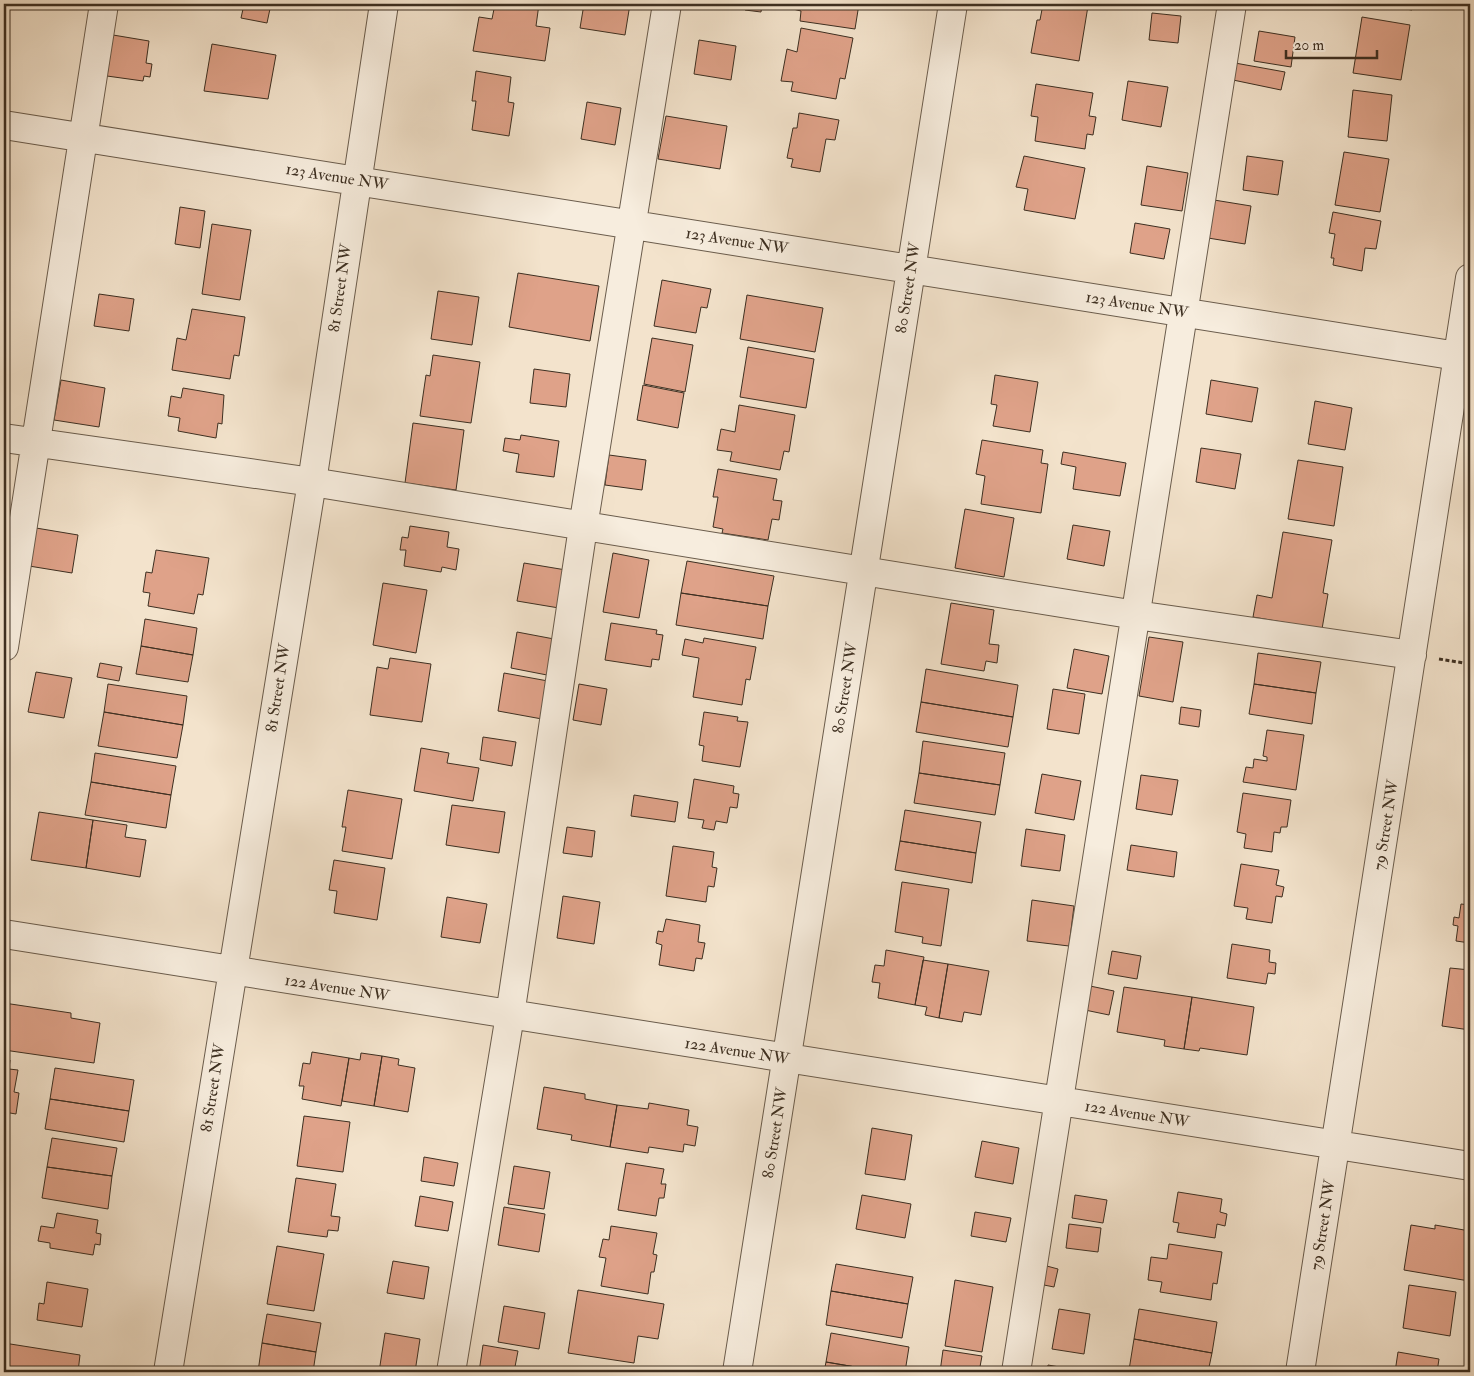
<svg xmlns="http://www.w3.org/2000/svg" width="1474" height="1376" font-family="'IM FELL Double Pica',serif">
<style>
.building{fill:#dfa289;stroke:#3d2f21}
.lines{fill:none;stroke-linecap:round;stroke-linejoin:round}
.minor-casing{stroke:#6a5c4c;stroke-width:30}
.path{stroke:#3d2f21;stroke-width:3;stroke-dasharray:4 2.5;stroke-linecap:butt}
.minor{stroke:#f7edde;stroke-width:28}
.labels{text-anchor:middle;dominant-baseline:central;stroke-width:4;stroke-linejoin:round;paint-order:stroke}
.street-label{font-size:16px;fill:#3d2f21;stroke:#f7edde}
</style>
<rect width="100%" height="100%" fill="#f3e3cc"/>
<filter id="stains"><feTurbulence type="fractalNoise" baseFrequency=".004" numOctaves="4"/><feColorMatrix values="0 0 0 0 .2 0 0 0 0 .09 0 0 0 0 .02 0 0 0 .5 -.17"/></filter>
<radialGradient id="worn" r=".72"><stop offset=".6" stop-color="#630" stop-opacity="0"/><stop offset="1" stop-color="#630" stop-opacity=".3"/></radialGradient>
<path class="building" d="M4,4H10L4,43Z
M237,4H271L267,23L241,18L243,9L236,8Z
M495,4H539L536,26L550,28L545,61L473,51L479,17L492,19Z
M584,4H630L625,35L580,28Z
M745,4H762L761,12L745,10Z
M794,4H859L855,29L800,21L801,11L793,9Z
M1043,4L1088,6L1079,61L1031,53L1037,20H1040Z
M1373,4H1413L1412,10Z
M1152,13L1181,16L1178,43L1149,40Z
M1362,17L1410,25L1401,80L1353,73Z
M801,28L853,38L845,79L840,78L836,99L791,91L793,82L781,81L787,49L797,52Z
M1259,31L1295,37L1291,67L1254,61Z
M113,35L149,41L146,63L152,64L150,77L144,76L143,81L107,76Z
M699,40L736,46L731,80L694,74Z
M212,44L276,55L268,99L204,91Z
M1235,63L1285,72L1281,90L1233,80Z
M476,71L511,77L508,102L514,103L509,136L472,130L476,101H472Z
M1128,81L1168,87L1161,127L1122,120Z
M1036,84L1093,93L1089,116L1096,117L1093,135L1087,134L1085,149L1035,141L1038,117L1031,116Z
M1353,90L1392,95L1387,141L1348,137Z
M587,102L621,108L615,145L581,139Z
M799,113L839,120L835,140L826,139L820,172L791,167L793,159L787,158L793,128H797Z
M666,116L727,126L720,169L658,159Z
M1344,152L1389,159L1380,212L1335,205Z
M1024,156L1085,168L1075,219L1024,210L1028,189L1016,187Z
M1247,156L1283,161L1278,195L1243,190Z
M1147,166L1188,173L1182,211L1141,205Z
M1214,200L1251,206L1245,244L1208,238Z
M180,207L205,211L200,248L175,244Z
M1333,212L1381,221L1376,249L1365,248L1362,271L1333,265L1334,258H1331L1335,234L1329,233Z
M1135,223L1170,229L1164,259L1130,253Z
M212,224L251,230L240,300L202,294Z
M518,273L599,286L590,341L509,327Z
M662,280L711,289L707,308L701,307L696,333L654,326Z
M438,291L479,297L472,345L431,339Z
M99,294L134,299L129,331L94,326Z
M747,295L823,308L815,352L740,339Z
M192,309L245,317L239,356L234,355L230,379L172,370L177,338L186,340Z
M652,338L693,345L685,392L644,384Z
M748,347L814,359L806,408L740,397Z
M433,355L480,362L471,423L420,416L426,375L430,376Z
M534,369L570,374L566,407L530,403Z
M995,375L1038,382L1030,432L993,426L997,405L991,404Z
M61,380L105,388L99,427L54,420Z
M1211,380L1258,388L1252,422L1206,414Z
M643,385L684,393L678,428L637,420Z
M183,388L224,395L222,424L218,423L216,438L178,431L180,418L168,416L171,396L181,398Z
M1315,401L1352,408L1345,450L1308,444Z
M739,405L795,415L789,452L784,451L780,470L730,461L732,452L717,450L721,429L735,432Z
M413,423L464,430L456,490L405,483Z
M521,435L559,441L554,477L516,472L519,454L503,451L505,438L520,440Z
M982,440L1043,450L1041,463L1048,464L1041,513L981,504L985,476L976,474Z
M1201,448L1241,454L1235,489L1196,482Z
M1063,452L1126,463L1120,496L1073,489L1076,467L1061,464Z
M609,455L646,460L642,490L605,485Z
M1298,460L1343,467L1334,526L1288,519Z
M718,469L777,479L773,500L782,501L779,520L772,519L768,540L722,533L723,529L713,527L718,497H713Z
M965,509L1014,518L1004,577L955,568Z
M1073,525L1110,531L1104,566L1067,559Z
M410,526L449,532L447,547L459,549L456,570L442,567L441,572L404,566L406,550H400L402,537L408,538Z
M36,528L78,535L72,573L29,566Z
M1283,532L1332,540L1323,593L1328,594L1322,629L1253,617L1257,595L1272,598Z
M156,550L209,558L203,595L198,594L194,614L148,606L150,593L143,592L146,572L152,573Z
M613,553L649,560L639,618L603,612Z
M687,561L774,576L768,606L681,593Z
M524,563L566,570L559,608L517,601Z
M383,583L427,590L416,653L373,645Z
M681,593L768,606L763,639L676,625Z
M951,603L994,610L989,644L999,645L997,663L986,661L984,671L941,664Z
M145,619L197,628L193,655L141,646Z
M611,623L657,630L656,634L663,635L659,660L652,659L651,667L605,660Z
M517,632L554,639L547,675L511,668Z
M1149,637L1183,642L1173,702L1139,696Z
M704,638L756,647L750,680L746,679L742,705L693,697L699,658L682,655L685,639L703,643Z
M141,646L193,655L188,682L136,674Z
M1074,649L1109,656L1102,694L1067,688Z
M1258,653L1321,662L1316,693L1254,684Z
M390,658L431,664L422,722L370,715L377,667L388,669Z
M100,663L122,667L119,681L97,677Z
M926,669L1018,685L1013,717L921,702Z
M36,672L72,678L64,718L28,712Z
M504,673L548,681L542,719L498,711Z
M108,684L187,696L183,725L104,712Z
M579,684L607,689L601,725L573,720Z
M1254,684L1316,693L1312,724L1249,714Z
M1053,689L1085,694L1079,734L1047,729Z
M921,702L1013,717L1008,747L916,732Z
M1181,707L1201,710L1199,727L1179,724Z
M104,712L183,725L177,758L98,746Z
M704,712L738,717L737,721L748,722L740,767L702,761L704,746L699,745Z
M1267,730L1304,735L1296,790L1243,782L1246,767L1253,768L1254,759L1267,761V757L1263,756Z
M483,737L516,742L512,766L480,760Z
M923,741L1005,753L1000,785L919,773Z
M421,748L449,753L447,763L479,768L473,801L414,791Z
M95,753L176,766L171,795L91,782Z
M919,773L1000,785L995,815L914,803Z
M1042,774L1081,781L1074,820L1035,813Z
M1141,775L1178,780L1172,815L1136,809Z
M694,779L734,786L733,793L739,794L737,808L730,807L727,823L716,821L714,830L702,828L704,820L688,818Z
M91,782L171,795L166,828L85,815Z
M348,790L402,799L392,859L342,851L346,827H342Z
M1243,793L1291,800L1287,827H1281L1280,833L1274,832L1272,852L1244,848L1246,834L1237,832Z
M634,795L678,802L675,822L631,816Z
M452,805L505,812L499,853L446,845Z
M905,810L981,822L976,853L900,841Z
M39,812L93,820L86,868L31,860Z
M93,820L127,825L125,837L146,840L140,877L86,868Z
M567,827L595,831L592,857L563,853Z
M1026,829L1065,835L1060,871L1021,866Z
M900,841L976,853L972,883L895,870Z
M1131,845L1177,852L1174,877L1127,870Z
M673,846L714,852L712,867L717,868L714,887L708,886L706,902L666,896Z
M334,860L385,868L377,920L334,913L337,891L329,890Z
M1241,864L1279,870L1276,885L1284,887L1282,897L1276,896L1272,923L1246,919L1248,908L1234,906Z
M902,882L949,889L941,946L922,943L923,937L895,932Z
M563,896L600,902L594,944L557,938Z
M447,897L487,904L480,943L441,937Z
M1032,900L1074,906L1069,946L1027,941Z
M1461,904L1470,905V943L1456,941L1458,926L1453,925L1454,917L1459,918Z
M666,919L700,925L698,942L705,943L702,959L696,958L694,971L659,965L662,945L656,943L658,931L663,932Z
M1232,944L1270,950L1269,962L1276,963L1275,974L1268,973L1266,984L1227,978Z
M886,950L924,957L915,1005L878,998L880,983L872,982L875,965L884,966Z
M1112,951L1141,956L1137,979L1108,974Z
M923,960L948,964L939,1018L925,1015L927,1007L915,1005Z
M948,964L989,971L981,1015L964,1012L962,1022L939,1018Z
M1450,968L1470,970V1030L1442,1026Z
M1090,986L1114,991L1109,1015L1085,1010Z
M1124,987L1192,997L1184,1049L1164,1046L1165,1040L1117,1032Z
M1192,997L1254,1007L1247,1055L1200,1048L1199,1051L1184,1049Z
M4,1003L71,1013V1018L100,1023L94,1063L4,1050Z
M312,1052L349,1058L341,1106L302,1099L304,1086H299L303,1063L310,1064Z
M361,1053L382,1056L374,1106L342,1101L349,1058L360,1060Z
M382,1056L399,1059L398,1065L415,1068L408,1112L374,1106Z
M4,1059L10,1060L9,1069L18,1070L14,1092L19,1093L16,1114L4,1112Z
M55,1068L134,1080L129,1111L50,1099Z
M544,1087L585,1094V1099L617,1105L610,1147L571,1140L572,1135L537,1129Z
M50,1099L129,1111L124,1142L45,1129Z
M649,1103L689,1110L687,1125L698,1127L695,1146L684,1144L683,1152L649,1147L648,1153L610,1147L617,1105L648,1109Z
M304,1116L350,1122L343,1172L297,1166Z
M872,1128L912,1135L905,1180L865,1174Z
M52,1138L117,1148L112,1176L47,1167Z
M982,1141L1019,1148L1013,1184L975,1177Z
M424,1157L458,1163L454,1186L421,1181Z
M626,1163L664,1169L661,1184H666L664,1198H659L656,1216L618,1210Z
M514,1166L550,1172L544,1209L508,1204Z
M47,1167L112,1176L108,1209L42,1198Z
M296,1178L336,1184L331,1216L340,1217L338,1231L328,1230L327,1237L288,1232Z
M1178,1192L1222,1199L1220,1212L1227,1214L1225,1226L1217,1224L1215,1238L1177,1232L1179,1223L1173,1222Z
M862,1195L911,1204L905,1238L856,1229Z
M1075,1195L1107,1200L1103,1223L1072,1218Z
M420,1196L453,1202L448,1231L415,1226Z
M504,1207L545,1214L539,1252L498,1245Z
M975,1212L1011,1218L1006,1242L971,1236Z
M57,1213L98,1220L96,1233L101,1234L100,1245L95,1244L93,1255L50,1248V1243L38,1241L41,1226L54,1228Z
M1069,1224L1101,1228L1098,1252L1066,1248Z
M1411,1225L1435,1229V1225L1470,1231L1469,1281L1404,1270Z
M611,1226L657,1233L653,1254L657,1255L654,1272H651L648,1294L601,1286L606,1258L599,1257L603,1239L609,1240Z
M1169,1244L1222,1252L1217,1284L1213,1283L1211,1300L1160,1292L1162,1282L1148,1280L1151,1257L1167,1259Z
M277,1246L324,1254L314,1311L267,1304Z
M393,1261L429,1267L424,1299L387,1293Z
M836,1264L913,1277L908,1304L831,1291Z
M1043,1265L1058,1269L1054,1287L1039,1284Z
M955,1280L993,1287L982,1352L945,1346Z
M47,1282L88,1289L82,1327L37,1320L39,1303L44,1304Z
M1409,1285L1456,1292L1450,1336L1403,1328Z
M578,1290L664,1304L658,1339L638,1336L634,1363L568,1353Z
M831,1291L908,1304L902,1338L826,1325Z
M504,1306L545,1313L539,1349L498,1342Z
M1059,1309L1090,1314L1084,1354L1052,1349Z
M1139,1309L1217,1322L1212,1353L1134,1339Z
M267,1314L321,1323L316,1352L262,1343Z
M385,1333L420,1339L415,1372H379Z
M831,1333L909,1347L905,1372H885L826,1362Z
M1134,1339L1212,1353L1208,1372H1142L1129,1370Z
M4,1343L80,1355L78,1372H4Z
M262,1343L316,1352L313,1372H258Z
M483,1345L518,1351L514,1372H479Z
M943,1350L982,1356L979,1372H940Z
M1398,1352L1439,1359L1437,1372H1395Z
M826,1362L885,1372H824Z
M1048,1365L1088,1372H1047Z
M582,1369L600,1372H581Z"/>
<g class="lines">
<g class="minor-casing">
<path id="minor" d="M4,125L1470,358
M4,438L312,482L1136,615L1412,655
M4,647L104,4
M4,934L1470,1166
M168,1372L312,482L384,4
M451,1372L510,1015L583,527L667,4
M737,1372L953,4
M1016,1372L1232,4
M1300,1372L1470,278"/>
</g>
<path class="path" d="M1439,659L1470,664"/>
<use href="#minor" class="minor"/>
</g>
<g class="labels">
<g class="street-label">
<text transform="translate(337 177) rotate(9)">123 Avenue NW</text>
<text transform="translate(737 241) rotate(9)">123 Avenue NW</text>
<text transform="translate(340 288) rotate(-82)">81 Street NW</text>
<text transform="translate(908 288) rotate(-81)">80 Street NW</text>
<text transform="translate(1137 305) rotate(9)">123 Avenue NW</text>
<text transform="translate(278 688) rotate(-81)">81 Street NW</text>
<text transform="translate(845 688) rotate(-81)">80 Street NW</text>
<text transform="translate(1386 825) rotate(-81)">79 Street NW</text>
<text transform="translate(337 988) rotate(9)">122 Avenue NW</text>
<text transform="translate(737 1051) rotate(9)">122 Avenue NW</text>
<text transform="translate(213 1088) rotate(-81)">81 Street NW</text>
<text transform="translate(1137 1114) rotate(9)">122 Avenue NW</text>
<text transform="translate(775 1133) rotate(-81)">80 Street NW</text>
<text transform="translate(1323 1225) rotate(-81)">79 Street NW</text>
</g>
</g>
<rect width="1474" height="1376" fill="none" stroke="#f3e3cc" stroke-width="20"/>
<rect x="5" y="5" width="1464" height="1366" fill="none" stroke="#3d2f21" stroke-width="2.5"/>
<rect x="10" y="10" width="1454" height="1356" fill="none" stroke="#3d2f21"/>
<path d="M1286 50v8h91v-8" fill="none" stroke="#3d2f21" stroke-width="2.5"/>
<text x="1294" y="50" font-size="15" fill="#3d2f21" stroke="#f7edde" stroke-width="4" paint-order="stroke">20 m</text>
<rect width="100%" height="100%" filter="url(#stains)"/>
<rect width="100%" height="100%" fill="url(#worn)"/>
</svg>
